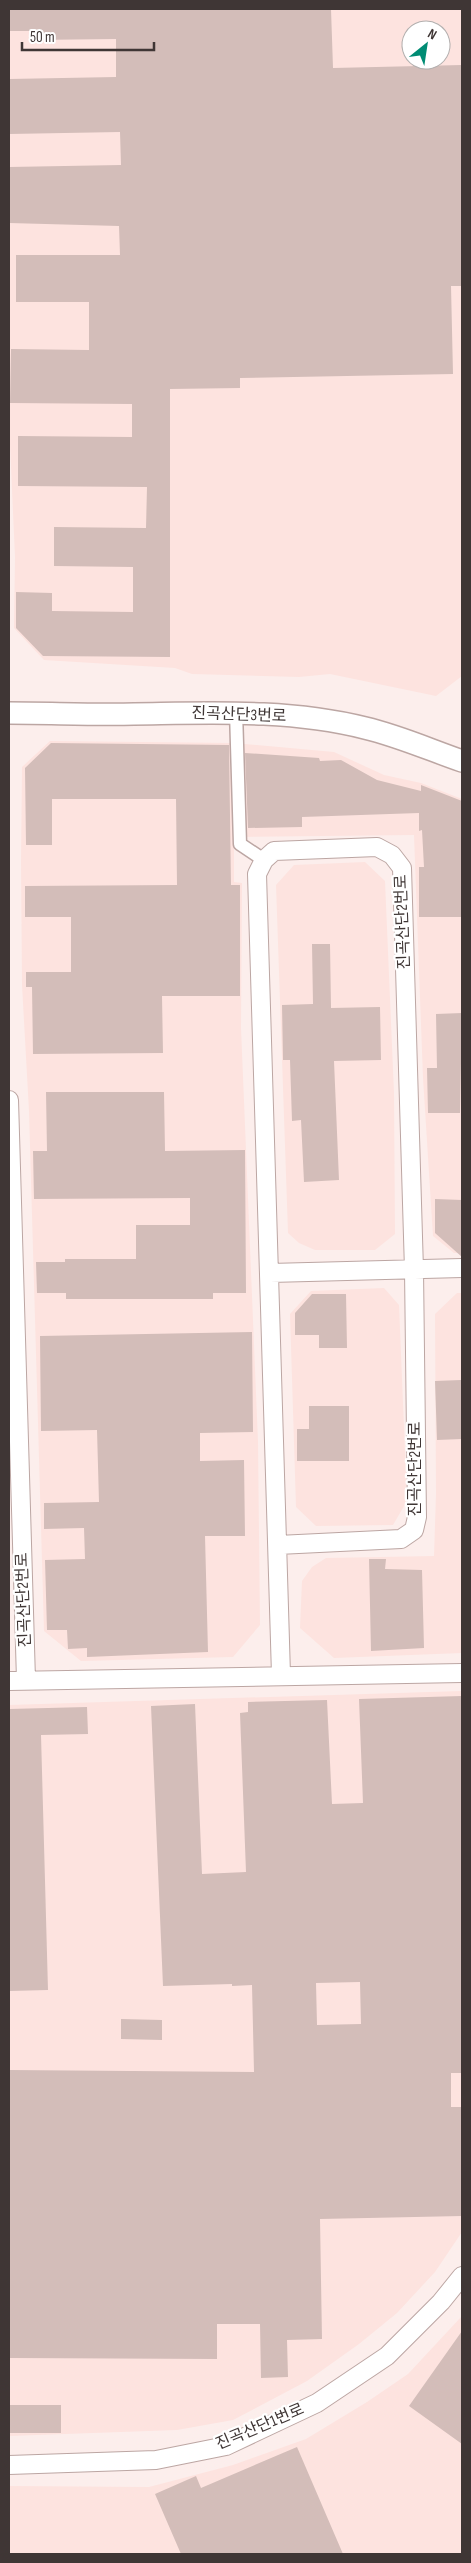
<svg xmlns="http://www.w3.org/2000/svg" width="471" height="2563" font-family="'Sofia Sans Condensed','Noto Sans KR',sans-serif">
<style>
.built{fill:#fde3df;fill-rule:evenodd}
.building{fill:#d3bdb9;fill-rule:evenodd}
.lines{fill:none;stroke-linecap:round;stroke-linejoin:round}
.pedestrian-casing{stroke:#bca6a3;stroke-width:15}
.minor-casing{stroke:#bca6a3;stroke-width:20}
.tertiary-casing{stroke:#bca6a3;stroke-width:24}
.pedestrian{stroke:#fff;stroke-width:12}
.minor{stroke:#fff;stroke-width:18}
.tertiary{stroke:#fff;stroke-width:21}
.labels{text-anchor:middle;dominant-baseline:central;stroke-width:4.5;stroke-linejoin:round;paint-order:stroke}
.street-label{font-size:16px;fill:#3f3635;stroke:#fff}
</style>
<rect width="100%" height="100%" fill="#fceeec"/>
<path class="built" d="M9,9H462V676L436,696L330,674L299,677L192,674L175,668L44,660L14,628L15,557L9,422ZM411,30H441V60H411Z
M50,741L233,743L334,752L384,775L421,783L462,799V1253H454L433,1236L423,1078L414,835L234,837V882L242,883L241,1028L258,1442L260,1625L233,1657L81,1661L44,1631L29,1111L22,985L21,862L22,767Z
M365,862L385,881L394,1093L395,1234L375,1250H315L299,1243L288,1233L276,885L294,865Z
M384,1288L399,1305L407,1501L393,1525L316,1526L296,1507L290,1314L311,1291Z
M457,1293H462V1653L334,1658L300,1628L302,1581L312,1567L326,1558L434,1556L436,1494L435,1314Z
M462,1691V2232L435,2272L397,2313L359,2344L307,2381L233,2420L177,2430L9,2436V1705Z
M462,2316V2554H9V2486L149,2487L233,2465L306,2439L367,2402L408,2374Z"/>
<path class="building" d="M9,9H331L333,68L462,65V286H451L453,374L240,378V388L170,389V657L43,656L16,628V592L52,593V611L133,612V567L54,566V527L146,528L147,487L18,486V436L132,437V404L10,403L11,349L89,350V302H16V255H120L119,226L9,223V167L121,165L120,132L9,134V79L116,77V39L33,40V31H9Z
M51,743L229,745L231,885H240V996H162L163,1053L33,1054L32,987H26V972H71V917H25V886L177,885L176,799H52V845H26L25,768Z
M245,753L319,758L320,761L341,760L377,780L421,791V785L462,801V917H419V867H424L422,830L419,831V813L302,817V827L248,828Z
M312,944H330L331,1008L380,1007L381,1060L334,1061L339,1180L304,1182L301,1120L292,1121L290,1060H283L282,1005L313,1004Z
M462,1013L460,1113H428L427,1068H437L436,1014Z
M46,1092H164L165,1151L245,1150L246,1293H213V1299H66V1293H37L36,1262H65V1259H136V1225H190V1198L34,1199L33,1151H47Z
M435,1199L462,1200V1257L435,1233Z
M312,1294H346L347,1348H319V1335H295V1313Z
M252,1332L253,1432L200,1433V1461L244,1460L245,1536H205L208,1652L87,1657V1648L68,1649L67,1630H47L45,1560L85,1559L84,1528L44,1529V1503L99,1502L97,1430L41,1431L40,1336Z
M461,1380L462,1439L437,1440L435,1381Z
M309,1406H349V1461H297V1429H309Z
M369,1559H386L385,1569L422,1570L424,1648L371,1651Z
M462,1696V2073H451V2107H462V2216L320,2219L322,2339L287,2340L288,2377L261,2378L260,2324H217V2359L9,2358V2070L254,2072L252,1985L232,1986V1984L163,1986L151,1706L195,1704L202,1874L246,1872L240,1713L248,1712V1702L327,1700L332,1804L363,1803L359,1699ZM360,1982L361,2024L317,2025L316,1983Z
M87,1707L88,1734L41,1735L48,1990L9,1991V1709Z
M121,2019L162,2020V2040L121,2039Z
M462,2331V2444L409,2406Z
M9,2405H61V2433H9Z
M297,2447L343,2554H181L155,2494L196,2476L201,2488Z"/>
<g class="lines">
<g class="pedestrian-casing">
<path id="pedestrian" d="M236,711L240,844L264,860"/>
</g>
<g class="minor-casing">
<path id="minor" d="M9,1100L26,1680
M270,1273L462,1268
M278,1545L401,1539L414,1530L417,1517L414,1270L402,868L392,855L377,847L274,851L264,860L257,874L281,1675
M9,1681L462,1673
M9,2465L156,2460L226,2446L317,2403L387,2356L441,2302L462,2276"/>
</g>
<g class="tertiary-casing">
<path id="tertiary" d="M9,713C51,713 93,715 134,714C212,713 289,709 365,728C399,736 430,750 462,761"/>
</g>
<use href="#pedestrian" class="pedestrian"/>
<use href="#minor" class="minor"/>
<use href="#tertiary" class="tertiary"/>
</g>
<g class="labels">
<g class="street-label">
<text transform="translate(239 715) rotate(2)">진곡산단3번로</text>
<text transform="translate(403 922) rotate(-92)">진곡산단2번로</text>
<text transform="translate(415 1469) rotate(-90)">진곡산단2번로</text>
<text transform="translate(24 1600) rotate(-92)">진곡산단2번로</text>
<text transform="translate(260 2427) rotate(-23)">진곡산단1번로</text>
</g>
</g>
<rect width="471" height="2563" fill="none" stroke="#3f3635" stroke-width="20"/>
<g transform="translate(426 45) rotate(30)"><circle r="24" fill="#ffffff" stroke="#b2afae"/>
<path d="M0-4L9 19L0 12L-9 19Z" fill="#008c74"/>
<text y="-8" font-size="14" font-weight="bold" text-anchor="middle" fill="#3f3635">N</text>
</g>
<path d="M22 42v8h132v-8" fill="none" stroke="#3f3635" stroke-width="2.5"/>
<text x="30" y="42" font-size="15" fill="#3f3635" stroke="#ffffff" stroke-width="4" paint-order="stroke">50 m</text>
</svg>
